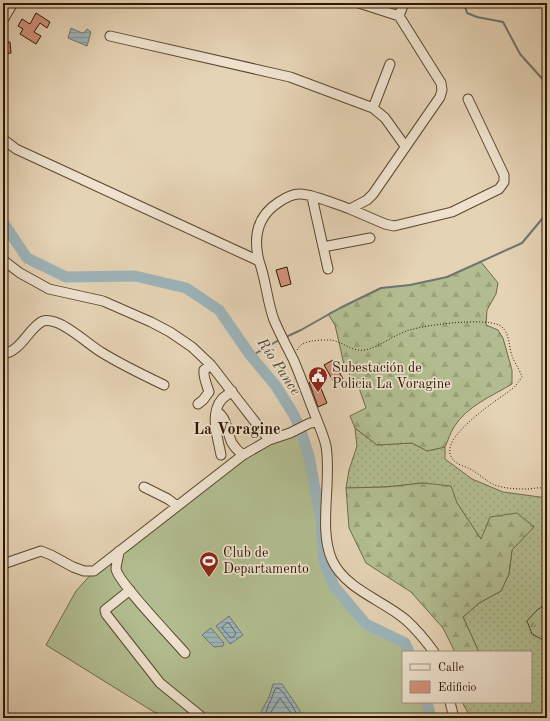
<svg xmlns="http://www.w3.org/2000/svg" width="550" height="721" font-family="'Old Standard TT',serif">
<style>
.grass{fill:url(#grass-dots);stroke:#706a48}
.forest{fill:url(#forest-firs);stroke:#706a48}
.pitch{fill:#b1bd90;stroke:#706a48}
.water{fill:url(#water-rules);stroke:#707570}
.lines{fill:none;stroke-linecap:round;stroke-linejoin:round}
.shore{stroke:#66665d;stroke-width:1}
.stream{stroke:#707570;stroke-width:2}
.river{stroke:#9cb4ba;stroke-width:11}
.building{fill:#d4917b;stroke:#2f1700}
.minor-casing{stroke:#5c462d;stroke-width:11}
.path{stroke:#2f1700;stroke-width:1;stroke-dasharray:1 2;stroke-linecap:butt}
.minor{stroke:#eee2cf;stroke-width:9}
.labels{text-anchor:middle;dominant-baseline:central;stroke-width:3.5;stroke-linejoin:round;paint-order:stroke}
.poi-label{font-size:14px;fill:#2f1700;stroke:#eee2cf;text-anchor:start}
.water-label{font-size:15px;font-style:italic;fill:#504638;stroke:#eee2cf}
.quarter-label{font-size:16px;font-weight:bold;fill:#2f1700;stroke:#eee2cf}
</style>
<defs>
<pattern id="grass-dots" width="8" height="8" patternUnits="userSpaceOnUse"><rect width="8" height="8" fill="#b1bd90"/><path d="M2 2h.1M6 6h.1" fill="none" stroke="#99a27a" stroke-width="1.8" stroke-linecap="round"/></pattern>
<pattern id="forest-firs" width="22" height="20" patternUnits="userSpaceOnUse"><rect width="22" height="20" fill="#b1bd90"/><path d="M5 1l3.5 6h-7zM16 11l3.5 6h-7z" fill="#99a27a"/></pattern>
<pattern id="water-rules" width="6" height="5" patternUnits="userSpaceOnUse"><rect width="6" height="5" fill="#9cb4ba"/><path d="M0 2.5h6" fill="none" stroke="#879a9e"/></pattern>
</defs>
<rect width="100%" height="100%" fill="#e5d3b5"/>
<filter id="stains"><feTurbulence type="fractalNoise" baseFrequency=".005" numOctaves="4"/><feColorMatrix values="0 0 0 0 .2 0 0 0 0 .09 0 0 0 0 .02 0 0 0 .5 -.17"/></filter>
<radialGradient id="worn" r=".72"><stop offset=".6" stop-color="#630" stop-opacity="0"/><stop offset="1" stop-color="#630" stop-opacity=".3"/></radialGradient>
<path class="grass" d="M355,428L377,445L412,443L427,451L445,447V459L472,479L503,492L547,498V603L536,611L532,634L547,642V718H471L462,702H531V652H479L463,617L479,603L501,591L509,574L512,550L534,526L481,539L457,503L423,483L386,487L346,488L349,470L357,446Z"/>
<path class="forest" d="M481,262L498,283L496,294L487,310L486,325L498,330L503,338L512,370V384C492,396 467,406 454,427C450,433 448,441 445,447L427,451L412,443L377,445L355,428L350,416L366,408L358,385L345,369L335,325L328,314L381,288L410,285L447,277Z
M423,483L451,486L457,503L481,539L490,517L517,513L534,527L512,550L509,574L501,591L479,603L463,617L479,652H455L443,628L411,592L366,563L349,528L346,488L386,487Z
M547,603V642L532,634L527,621L536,611Z"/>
<path class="pitch" d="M300,428L309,456L321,520L324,560L334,586L366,624L405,643L409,652H403V702H427L431,718H173L154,712L46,645L76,591L94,571L243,455Z"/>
<path class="water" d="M71,28L82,33L85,32L87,29L91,32L87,46L68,38Z
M229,616L243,635L230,644L216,626Z
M211,628L224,643L223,646L214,647L202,635Z
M273,684H282L299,709L303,718H261L262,710L269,697Z"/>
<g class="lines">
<path class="shore" d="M227,623H229L236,633L235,635L232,638L230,637L222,628Z
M265,718C266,708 272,699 275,689L277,688L280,689C287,697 294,708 299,718
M270,718L271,712L280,698L291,713L293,718"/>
<path class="stream" d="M464,3L467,13L477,17L503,22L520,54L547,84
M286,337L301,330L340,308L381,288L410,285L447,277L522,243L547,213
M251,356L279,340"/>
<path class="river" d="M3,222L27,258L66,277L135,276L186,288L219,310L251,356L276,386L294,415L300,428L309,456L321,520L324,561L334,586L366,624L405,643L409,652
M427,702L431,718"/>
</g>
<path class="building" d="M36,13L50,22L47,28L40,23L34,32L41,36L36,44L20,34L23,29L18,26L22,19L30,24Z
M3,42H10L11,53L3,54Z
M287,267L291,284L281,287L276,270Z
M333,360L343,379L335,384L324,365Z
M317,379L327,403L318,407L309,382Z"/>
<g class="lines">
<g class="minor-casing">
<path id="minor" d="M399,16L404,3
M3,20L13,3
M110,36L290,77L373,108L385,118L405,146
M373,108L390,64
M3,139L16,149L259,261C266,280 267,301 274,320C280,334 287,347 294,361C302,380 309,400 317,420C320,428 324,437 326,446C332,481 318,529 332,560C346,590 383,600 406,620C417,630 426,641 434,652
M312,197L328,269
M350,209L385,224L394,226L452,212L499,189L504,182V175L468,99
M323,247L370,238
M3,260L20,273L49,289L103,301L151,322L170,332L192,347L211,365L269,440
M259,261C253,237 257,216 279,202C285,198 292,194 299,194C310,193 338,205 350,209L367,200L373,194L440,97L442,90L441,83L399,16L359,3
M3,354C21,352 30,326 43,321C46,320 52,321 55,322C69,326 88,344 101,352C122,365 143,375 164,385
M198,404L203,400L209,392C207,385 203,377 204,370L211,365
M217,412C227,417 227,433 232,443C235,448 238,451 243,455
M221,455C218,438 209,414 222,399C225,396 229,394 232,391
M144,487L168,499L177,506
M119,551C119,556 116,564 116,569C118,582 174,640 185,653
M3,564L41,551L51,555L73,567L84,571H94L243,455L269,440L290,433L310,423L318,422
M130,590L105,610L106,614L160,683L203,718
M450,702L454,718"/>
</g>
<path class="path" d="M297,350C300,344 306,342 312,341C318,340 325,340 331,340C343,342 352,352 365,350C379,347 391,337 404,332C419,325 491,316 502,327C511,336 508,347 513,358C515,364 520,370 522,377C519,381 516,386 512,389C499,399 437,438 452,458C455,464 464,466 470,469C480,474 487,483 498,486C509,489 518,489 529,489C535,488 541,487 547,489
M547,603L536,611L527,621L532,634L547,642"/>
<use href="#minor" class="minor"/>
</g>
<defs>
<g id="civic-pin" transform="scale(1)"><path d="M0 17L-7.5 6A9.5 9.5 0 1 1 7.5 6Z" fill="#8f2418" stroke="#eee2cf"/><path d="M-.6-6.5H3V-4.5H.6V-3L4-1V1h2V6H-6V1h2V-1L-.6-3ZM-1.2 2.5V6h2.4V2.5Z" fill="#fff"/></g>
<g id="stadium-pin" transform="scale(1)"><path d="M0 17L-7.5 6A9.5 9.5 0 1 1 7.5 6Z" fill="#8f2418" stroke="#eee2cf"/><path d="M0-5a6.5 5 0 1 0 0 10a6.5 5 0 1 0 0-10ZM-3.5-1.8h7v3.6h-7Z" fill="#fff"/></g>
</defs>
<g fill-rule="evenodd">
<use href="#civic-pin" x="318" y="376"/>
<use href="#stadium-pin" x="209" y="561"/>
</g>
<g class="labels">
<g class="poi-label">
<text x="332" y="368">Subestación de<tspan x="332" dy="16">Policia La Voragine</tspan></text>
<text x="223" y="553">Club de<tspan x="223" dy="16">Departamento</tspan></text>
</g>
<g class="water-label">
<text transform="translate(278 367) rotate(56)">Río Pance</text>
</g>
<g class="quarter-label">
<text x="237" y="430">La Voragine</text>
</g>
</g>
<rect width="550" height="721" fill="none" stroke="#e5d3b5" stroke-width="16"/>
<rect x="4" y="4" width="542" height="713" fill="none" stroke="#2f1700" stroke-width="2"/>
<rect x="8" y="8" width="534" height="705" fill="none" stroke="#2f1700"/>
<rect x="402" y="651" width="130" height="52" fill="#eee2cf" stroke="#a2917c"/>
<rect x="410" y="664" width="20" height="6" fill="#eee2cf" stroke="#a2917c"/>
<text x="438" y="671" font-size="12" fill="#2f1700">Calle</text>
<rect x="410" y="681" width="20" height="12" fill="#d4917b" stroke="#a2917c"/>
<text x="438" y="691" font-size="12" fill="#2f1700">Edificio</text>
<rect width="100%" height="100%" filter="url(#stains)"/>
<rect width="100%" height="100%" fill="url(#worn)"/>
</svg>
